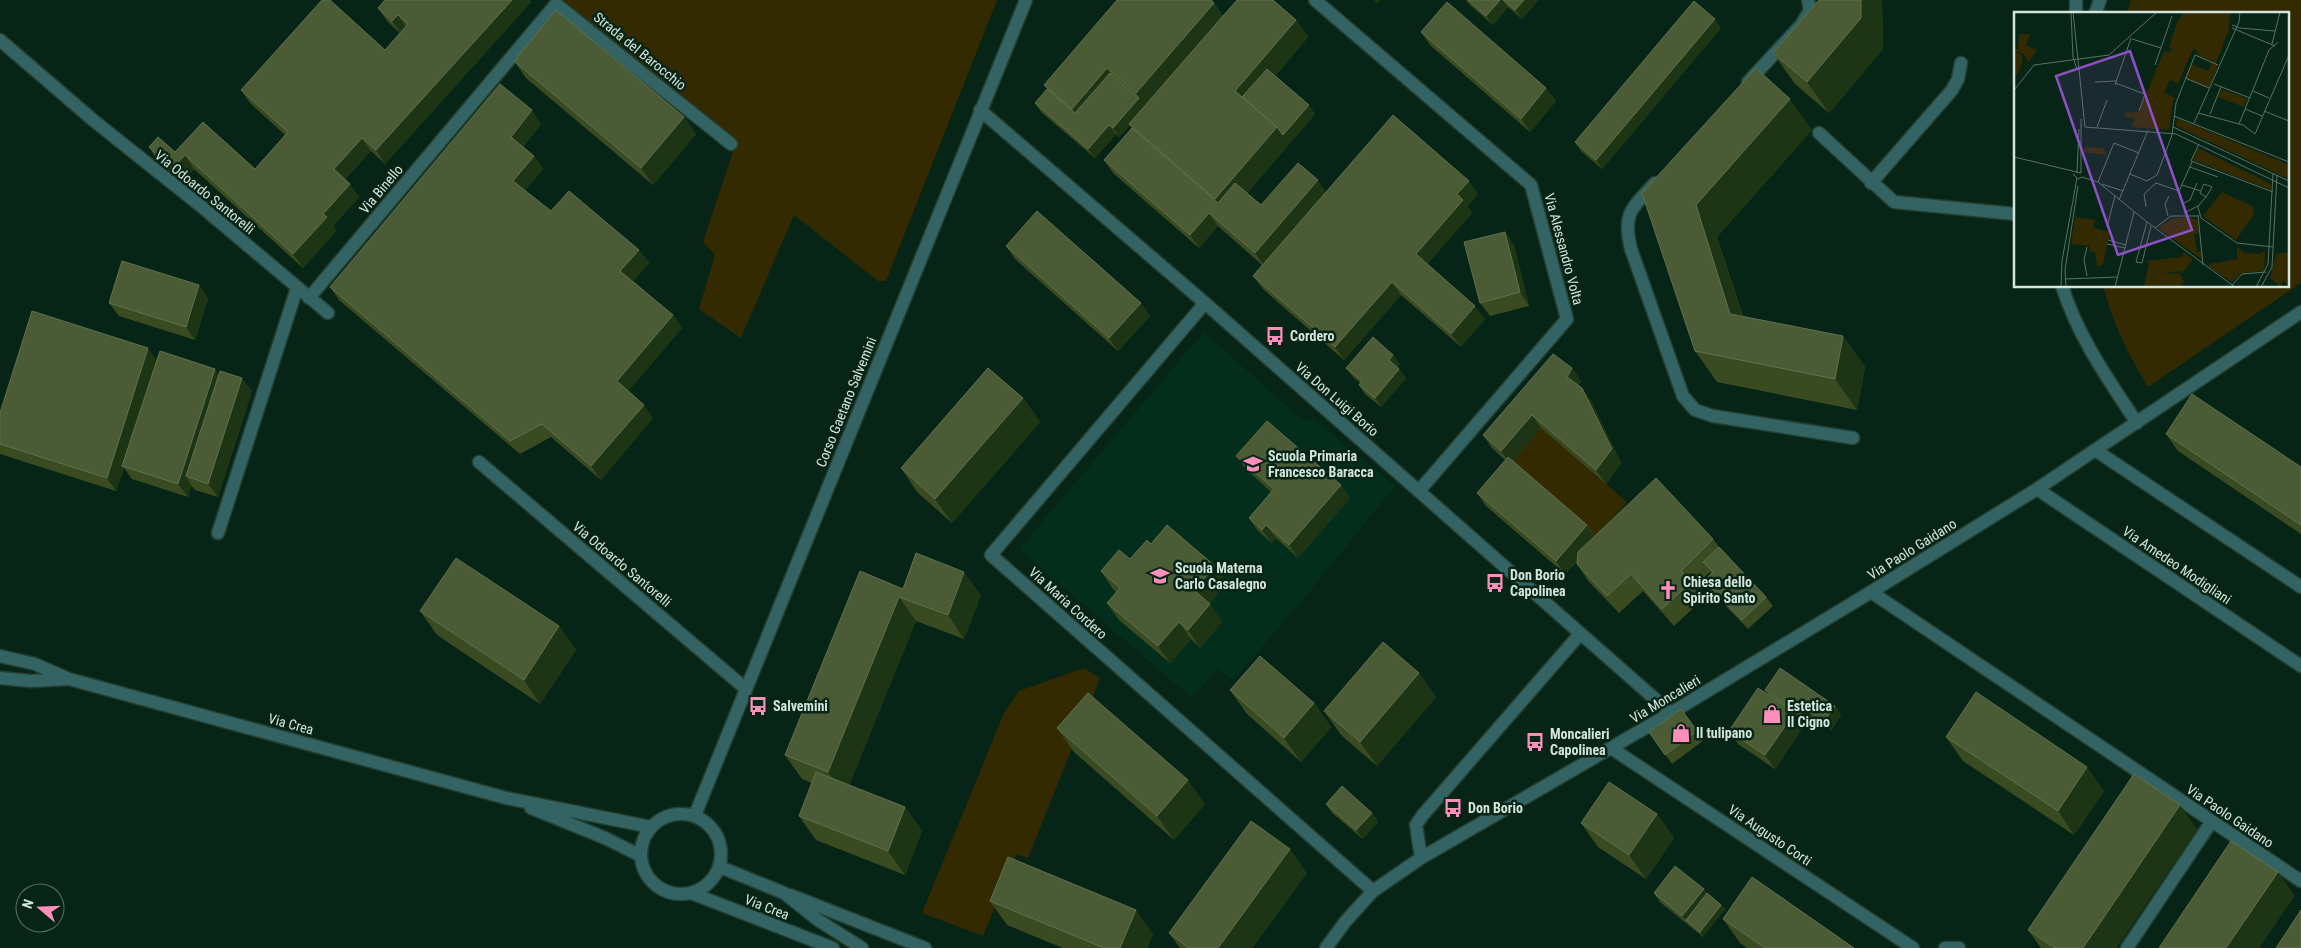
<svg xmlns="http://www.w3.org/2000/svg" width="2301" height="948" font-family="'Roboto Condensed',sans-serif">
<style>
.built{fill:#042e1c}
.green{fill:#342a02}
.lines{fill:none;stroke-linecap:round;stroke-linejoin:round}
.minor-casing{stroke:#234032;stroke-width:15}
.tertiary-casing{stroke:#234032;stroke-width:15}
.minor{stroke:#336362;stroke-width:12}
.tertiary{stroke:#336362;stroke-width:12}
.wall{fill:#3a4b21}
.shaded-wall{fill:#1e3515}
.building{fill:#4a5b35;stroke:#60714f}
.labels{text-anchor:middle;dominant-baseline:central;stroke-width:5;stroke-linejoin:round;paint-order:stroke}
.street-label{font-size:14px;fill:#d4e6db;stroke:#062517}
.poi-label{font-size:14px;font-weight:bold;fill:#d4e6db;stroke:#062517;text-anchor:start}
.inset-road{fill:none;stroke:#587265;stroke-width:1}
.view{fill:#8d51c5;fill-opacity:0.15;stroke:#8d51c5;stroke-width:2.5}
.inset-edge{fill:none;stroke:#d4e6db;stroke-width:2.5}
</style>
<rect width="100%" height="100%" fill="#062517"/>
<path class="built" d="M1204,332L1301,419L1316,420L1395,486L1301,602L1233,680L1218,668L1192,698L1019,549Z"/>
<path class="green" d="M561,0H997L886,281H878L794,215L741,338L699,309L715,255L703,242L737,140Z
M2131,0H2301V283L2148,387C2127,352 2114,326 2103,286H2287V14H2127Z
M1541,428L1627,502L1596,538L1510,464Z
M1084,668L1100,678L1028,858L1017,854L983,936L922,913L1004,713L1019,691Z"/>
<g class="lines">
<g class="minor-casing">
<path id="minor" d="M1315,0L1531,185L1567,319L1419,491
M2076,14V0
M2095,14L2100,0
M0,40L93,120L202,207L328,313
M1748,82L1801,25L1810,10L1808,0
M980,110L1205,303L1671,713
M1819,133L1894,202L2015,214
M1655,183C1632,208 1622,213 1631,249L1683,396L1695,410L1713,416L1853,438
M1871,183L1952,90L1958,79L1961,63
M2062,286C2078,337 2108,379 2137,423
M309,298L556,4L731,144
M1205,303L991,555L1373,891
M2095,450L2301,587
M479,462L746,689
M2037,489L2301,666
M218,533L297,288
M1871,592L2301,881
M1611,748L1913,948
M1421,858L1416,825L1422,816L1580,634
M790,895L925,948
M1326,948L1345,922L1373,891L1421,858L1671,713L1871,592L2037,489L2301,312
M1945,948H1959
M2127,948L2212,821"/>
</g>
<g class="tertiary-casing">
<path id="tertiary" d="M0,656L35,664L69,679L506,798L651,827
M0,678L31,681L67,679
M531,808L605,838L641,856
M641 854a40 40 0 1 1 80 0a40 40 0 1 1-80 0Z
M695,815L1026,0
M720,867L784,893L818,920L862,948
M691,893L833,948"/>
</g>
<use href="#minor" class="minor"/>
<use href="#tertiary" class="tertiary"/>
</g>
<path class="wall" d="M385,0H529L531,2L385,164L371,151L345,179L359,197L333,226L336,231L303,268L194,169L182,182L158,161L149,147L255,169L285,135L250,103L241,90L385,50L400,33L387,21L378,8Z
M1466,0H1538L1522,19L1508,7L1493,25L1469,4Z
M1819,0H1882L1883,49L1829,113L1795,84L1773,53Z
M1214,3L1223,16L1296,20L1308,37L1275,76L1315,114L1247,193L1261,205L1326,192L1478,194L1467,206L1472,213L1427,264L1485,319L1461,347L1401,295L1344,360L1263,289L1253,276L1262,265L1218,226L1199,248L1113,173L1104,160L1132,128L1130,125L1119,137L1116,134L1095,158L1041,112L1035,103L1047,89L1044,85Z
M1721,28L1602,169L1581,151L1575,142Z
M1421,32L1546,88L1556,101L1530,132L1430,45Z
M514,61L684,117L696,134L653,185L526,78Z
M541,124L523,147L534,156L543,169L525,190L551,211L639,250L649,263L633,281L673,315L682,328L628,391L653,418L601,480L551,437L520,454L339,300L330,287Z
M1812,130L1717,237L1743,316L1843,336L1865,367L1857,410L1717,382L1695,351L1642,193Z
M1514,245L1529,306L1490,316L1480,303Z
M1006,246L1141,303L1150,316L1118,351L1015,259Z
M199,285L208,299L195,340L119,316L109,303Z
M157,360L219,374L252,391L218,497L195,490L191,485L188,497L132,479L124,468L116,491L0,454V413Z
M1400,364L1397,367L1406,378L1381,407L1365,394L1359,385L1360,383L1353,377L1346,368Z
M1572,368L1581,381L1578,386L1591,401L1621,463L1606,484L1541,428L1513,461L1587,525L1595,536L1713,539L1719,547L1766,597L1773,606L1748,629L1710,590L1704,581L1711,573L1710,572L1694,587L1703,599L1674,626L1643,591L1619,613L1589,582L1577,564L1578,560L1565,574L1486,506L1477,493L1505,460L1492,448L1483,435Z
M1023,398L1040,422L952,523L917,492L901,468Z
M2166,434L2301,467V534L2178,451Z
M1236,456L1341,485L1350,498L1298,558L1276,538L1272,543L1258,531L1249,518L1271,492L1246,469Z
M1151,544L1215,566L1227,583L1209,604L1222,622L1200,648L1191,639L1170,663L1119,620L1107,603L1116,592L1113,589L1101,571L1130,559Z
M903,589L981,595L964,639L916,621L849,785L905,807L922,831L905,875L816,840L799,816L812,783L802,779L785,755Z
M420,611L559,626L576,650L540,704L437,635Z
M1419,673L1436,697L1377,766L1341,735L1324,711Z
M1230,690L1314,703L1331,727L1301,762L1247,714Z
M1765,690L1835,706L1841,715L1831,730L1812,718L1808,724L1798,717L1804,726L1775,769L1738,744L1729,731L1769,695Z
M1681,709L1704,740L1672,764L1649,732Z
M1057,728L1205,804L1174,840L1074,752Z
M1946,737L2104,791L2074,835L1963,761Z
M1326,804L1372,813L1378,822L1363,839L1332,813Z
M1657,814L1674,838L1646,879L1598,847L1581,823Z
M2197,829L2116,948H2041L2028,930Z
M1307,873L1252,948H1180L1169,933Z
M1654,893L1721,905L1725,909L1703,937L1660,902Z
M990,901L1153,934L1147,948H1063L1007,925Z
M1723,919L1854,948H1747L1740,943Z"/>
<path class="shaded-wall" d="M512,0H529L531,2L385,164L376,150Z
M1374,0H1381L1377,4Z
M1500,0H1503L1508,7L1493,25L1486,16Z
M1524,0H1538L1522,19L1515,10Z
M1861,0H1882L1883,49L1829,113L1807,82Z
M1214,3L1223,16L1145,107L1136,93Z
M398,15L407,28L402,35L392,21Z
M1715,19L1721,28L1602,169L1596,160Z
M1296,20L1308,37L1249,106L1235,91Z
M1107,68L1116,82L1081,122L1072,109Z
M1546,88L1556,101L1530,132L1521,119Z
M1139,98L1145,107L1119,137L1113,128Z
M1790,99L1812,130L1717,237L1752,345L1730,314L1696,205Z
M1309,105L1315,114L1227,216L1215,199L1277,127Z
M532,110L541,124L520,150L511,137Z
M684,117L696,134L653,185L641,168Z
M1109,125L1116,134L1095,158L1088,149Z
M362,138L371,151L343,182L334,169Z
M185,155L194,169L182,182L172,169Z
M534,156L543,169L522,194L513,181Z
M1318,180L1327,194L1264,266L1255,253Z
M1469,181L1478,194L1467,206L1472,213L1425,267L1416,254L1457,194Z
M350,184L359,197L333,226L336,231L303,268L293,254L323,214Z
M1209,213L1218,226L1199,248L1190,235Z
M1505,232L1514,245L1529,306L1520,292Z
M639,250L649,263L630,284L620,271Z
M1392,282L1401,295L1344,360L1335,347Z
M199,285L208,299L195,340L186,327Z
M1141,303L1150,316L1118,351L1109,338Z
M1475,306L1485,319L1461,347L1451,334Z
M673,315L682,328L626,394L617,381Z
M1843,336L1865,367L1857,410L1835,379Z
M148,348L157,361L122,466L124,468L116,491L107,478Z
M1393,355L1400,364L1395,369L1389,360Z
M1572,368L1581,381L1576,390L1567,377Z
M215,369L224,382L186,476L191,485L188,497L178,484Z
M1399,369L1406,378L1381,407L1375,398Z
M242,378L252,391L218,497L208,484Z
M1582,388L1591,401L1621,463L1606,484L1596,470Z
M1023,398L1040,422L952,523L935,499Z
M644,405L653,418L601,480L591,466Z
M1532,415L1541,428L1510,464L1501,451Z
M1341,485L1350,498L1298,558L1289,545Z
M1266,525L1276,538L1272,543L1262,530Z
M1587,525L1596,538L1565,574L1556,561Z
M1215,566L1227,583L1206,608L1194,590Z
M964,572L981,595L964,639L948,615Z
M899,597L916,621L845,796L828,772Z
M1210,604L1222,622L1200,648L1188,630Z
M1179,622L1191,639L1170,663L1158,646Z
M559,626L576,650L540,704L524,680Z
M1419,673L1436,697L1377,766L1360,742Z
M1314,703L1331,727L1301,762L1284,738Z
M1835,706L1841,715L1831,730L1824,721Z
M1806,709L1812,718L1808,724L1801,715Z
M1795,712L1804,726L1775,769L1765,755Z
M2087,767L2104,791L2074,835L2058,811Z
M1188,780L1205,804L1174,840L1157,816Z
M2180,805L2197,829L2116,948H2083Z
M905,807L922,831L905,875L888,851Z
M1372,813L1378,822L1363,839L1356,830Z
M1657,814L1674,838L1646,879L1629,855Z
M1290,849L1307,873L1252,948H1218Z
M2278,872L2295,896L2259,948H2226Z
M1704,889L1710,898L1686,920L1682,916Z
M1721,905L1725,909L1703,937L1700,932Z
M1136,910L1153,934L1147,948H1120Z"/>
<path class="building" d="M322,0H330L385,50L408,24L398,15L392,21L378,8L385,0H512L376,150L362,138L334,169L350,184L323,214L327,217L293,254L185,155L172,169L149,147L158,137L175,152L203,122L255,169L288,132L241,90Z
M1117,0H1211L1214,3L1136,93L1107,68L1072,109L1044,85Z
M1237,0H1273L1296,20L1235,91L1277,127L1215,199L1129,124Z
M1468,0H1500L1486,16Z
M1503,0H1524L1515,10Z
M1819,0H1861V18L1807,82L1773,53Z
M1694,1L1715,19L1596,160L1575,142Z
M1447,2L1546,88L1521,119L1421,32Z
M556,10L684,117L641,168L514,61Z
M1756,68L1790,99L1696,205L1730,314L1843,336L1835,379L1695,351L1642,193Z
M1267,69L1309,105L1283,135L1277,127L1242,97Z
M1110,73L1139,98L1113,128L1109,125L1088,149L1035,103L1047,89L1075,113Z
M500,84L532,110L511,137L534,156L513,181L551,211L569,191L639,250L620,271L673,315L617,381L644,405L591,466L542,424L510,441L330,287Z
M1393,115L1469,181L1457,194L1463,200L1416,254L1475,306L1451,334L1392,282L1335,347L1253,276Z
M1132,128L1218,203L1235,183L1261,205L1298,163L1318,180L1255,253L1209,213L1190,235L1104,160Z
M1037,211L1141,303L1109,338L1006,246Z
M1505,232L1520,292L1480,303L1464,242Z
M122,261L199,285L186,327L109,303Z
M32,311L148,348L107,478L0,444V413Z
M1373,337L1393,355L1389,360L1399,369L1375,398L1359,385L1362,381L1346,368Z
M160,351L215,369L178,484L122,466Z
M1553,354L1572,368L1567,377L1582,388L1612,449L1596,470L1532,415L1501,451L1483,435Z
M988,368L1023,398L935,499L901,468Z
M220,371L242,378L208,484L186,476Z
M2192,394L2301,467V525L2166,434Z
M1267,421L1341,485L1289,545L1266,525L1262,530L1249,518L1274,489L1236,456Z
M1508,457L1587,525L1556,561L1477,493Z
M1656,478L1713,539L1681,571L1691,582L1662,609L1631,574L1607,596L1577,564L1578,552Z
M1167,525L1215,566L1194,590L1210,604L1188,630L1179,622L1158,646L1107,603L1120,588L1101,571L1119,550L1130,559L1147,540L1151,544Z
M1719,547L1766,597L1742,620L1704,581L1713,572L1703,562Z
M916,553L964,572L948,615L899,597L828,772L785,755L860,571L903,589Z
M456,558L559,626L524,680L420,611Z
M1383,642L1419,673L1360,742L1324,711Z
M1260,656L1314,703L1284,738L1230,690Z
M1780,668L1835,706L1824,721L1806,709L1801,715L1765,690Z
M1758,688L1795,712L1765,755L1729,731Z
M1976,692L2087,767L2058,811L1946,737Z
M1088,693L1188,780L1157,816L1057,728Z
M1681,709L1697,731L1665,755L1649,732Z
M816,772L905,807L888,851L799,816Z
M2134,774L2180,805L2083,948H2055L2028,930Z
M1609,782L1657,814L1629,855L1581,823Z
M1342,786L1372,813L1356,830L1326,804Z
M1251,821L1290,849L1218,948H1189L1169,933Z
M2231,841L2278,872L2226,948H2159Z
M1008,857L1136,910L1120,948H1104L990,901Z
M1675,866L1704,889L1682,916L1654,893Z
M1752,877L1854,948H1765L1723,919Z
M1707,893L1721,905L1700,932L1686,920Z
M2301,910V948H2276Z"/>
<defs>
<g id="bus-bare" transform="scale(1.5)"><path d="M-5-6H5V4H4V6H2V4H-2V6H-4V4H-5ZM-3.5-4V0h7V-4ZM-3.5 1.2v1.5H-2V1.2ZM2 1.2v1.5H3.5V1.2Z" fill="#ff8ebb" stroke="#062517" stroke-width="2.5" paint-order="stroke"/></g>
<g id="school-bare" transform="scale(1.5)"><path d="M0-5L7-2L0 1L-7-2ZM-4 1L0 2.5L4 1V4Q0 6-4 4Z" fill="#ff8ebb" stroke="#062517" stroke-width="2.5" paint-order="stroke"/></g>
<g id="church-bare" transform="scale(1.5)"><path d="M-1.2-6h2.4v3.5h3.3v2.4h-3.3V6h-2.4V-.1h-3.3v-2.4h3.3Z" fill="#ff8ebb" stroke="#062517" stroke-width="2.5" paint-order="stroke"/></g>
<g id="shop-bare" transform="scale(1.5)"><path d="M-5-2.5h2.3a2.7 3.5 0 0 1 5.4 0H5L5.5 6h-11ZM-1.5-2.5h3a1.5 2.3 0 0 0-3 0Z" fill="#ff8ebb" stroke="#062517" stroke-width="2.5" paint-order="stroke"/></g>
</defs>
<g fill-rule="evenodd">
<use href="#bus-bare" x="1275" y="336"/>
<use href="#school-bare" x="1253" y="464"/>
<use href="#school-bare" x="1160" y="576"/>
<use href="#bus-bare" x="1495" y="583"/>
<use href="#church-bare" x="1668" y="590"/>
<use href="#bus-bare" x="758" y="706"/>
<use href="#shop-bare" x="1772" y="714"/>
<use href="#shop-bare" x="1681" y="733"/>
<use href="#bus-bare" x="1535" y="742"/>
<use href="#bus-bare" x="1453" y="808"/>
</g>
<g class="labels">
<g class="street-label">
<text transform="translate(640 51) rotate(39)">Strada del Barocchio</text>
<text transform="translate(381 189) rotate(-50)">Via Binello</text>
<text transform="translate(205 192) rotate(39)">Via Odoardo Santorelli</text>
<text transform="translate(1564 249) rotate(75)">Via Alessandro Volta</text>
<text transform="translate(1337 399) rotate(41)">Via Don Luigi Borio</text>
<text transform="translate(846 402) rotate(-68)">Corso Gaetano Salvemini</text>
<text transform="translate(1912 549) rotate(-32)">Via Paolo Gaidano</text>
<text transform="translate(622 564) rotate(40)">Via Odoardo Santorelli</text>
<text transform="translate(2177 565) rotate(34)">Via Amedeo Modigliani</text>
<text transform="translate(1068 603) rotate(42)">Via Maria Cordero</text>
<text transform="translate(1665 699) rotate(-31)">Via Moncalieri</text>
<text transform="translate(291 724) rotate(15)">Via Crea</text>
<text transform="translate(2230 816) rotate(34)">Via Paolo Gaidano</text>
<text transform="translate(1770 835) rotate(34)">Via Augusto Corti</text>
<text transform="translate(767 907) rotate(21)">Via Crea</text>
</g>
<g class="poi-label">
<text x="1290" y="336">Cordero</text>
<text x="1268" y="456">Scuola Primaria<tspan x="1268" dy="16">Francesco Baracca</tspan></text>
<text x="1175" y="568">Scuola Materna<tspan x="1175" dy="16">Carlo Casalegno</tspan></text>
<text x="1510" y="575">Don Borio<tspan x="1510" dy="16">Capolinea</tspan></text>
<text x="1683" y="582">Chiesa dello<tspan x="1683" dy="16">Spirito Santo</tspan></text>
<text x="773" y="706">Salvemini</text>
<text x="1787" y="706">Estetica<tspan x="1787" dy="16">Il Cigno</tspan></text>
<text x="1696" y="733">Il tulipano</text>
<text x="1550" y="734">Moncalieri<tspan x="1550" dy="16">Capolinea</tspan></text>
<text x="1468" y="808">Don Borio</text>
</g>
</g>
<g transform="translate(2014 12)">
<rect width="275" height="275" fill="#062517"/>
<path d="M170,0H216L215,17L202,51L183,43L184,39L179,37L164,72L156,68L150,81L160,85L155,118L118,115L121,106L110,105L111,101L125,100L150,39L155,41L158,37L155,36L163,10ZM0,21L1,37H4L5,22H16L12,33L23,38L15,50L8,41L0,39ZM0,40L7,42L9,49L3,63H0ZM198,50L204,53L195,76L171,66L177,52L194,59ZM208,77L234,87L230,95L204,85ZM163,106L275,153V167L162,114ZM70,135L89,136L93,143L70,140ZM184,136L257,172V178L179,148ZM208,180L240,195L239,204L222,228L189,204ZM61,205L81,208L79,216L96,220L89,253L83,255L81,240L76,239L75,234L57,232ZM174,205L183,207L185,221L180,222L183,240H188L189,248L144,216L158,207ZM223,235L231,241L245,242L251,238L250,259L227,261L218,270L195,255V252L223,247ZM169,240L179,247L168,262L166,259L145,262L166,261L170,270L166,275H130L135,250L132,249L168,245ZM275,240V274L269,268L267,275L256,266L262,242Z" fill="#342a02"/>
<path class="inset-road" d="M57,0L59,45L63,57M59,0L71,115M218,13L226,16L261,19M218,16L261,34M118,27L147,36M258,32L266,0M141,53L158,4M171,66L195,76M81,70L102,69M101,71L131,82L125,99M200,72L236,86M101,73L117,26M0,78L20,53L95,43L143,0M239,79L255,86M231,97L248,104M250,99L275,109M184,101L229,113L241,122L275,43M196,102L207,75M160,104L275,150M180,111L225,10L226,0M225,112L255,38L264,30M71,115L162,122L275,176M83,115L93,88M159,115L275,169M185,132L177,149L259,180M0,145L67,161M176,155L204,165M63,161L65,117M67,161V107M59,162L64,167L68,165L84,170L133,210L221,275M116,162L133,169L143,163L158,123L162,91L181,43L204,53M84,170L100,131L125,141M88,172L109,179M168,173L187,179M192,185L186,181L190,172L198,175L195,180L194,182L192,185L191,186L185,193L184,195L187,206L223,231L259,235M105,188L134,118M170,191L176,188L183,171M132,195L130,182L142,171L165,179L178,150M170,201L184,194M184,203L189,253M154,204L151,192L155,184M133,210L122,250L128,251L137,214M93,215L101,184M141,216L157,204H185M94,228L112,233M93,232L111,236M73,264L70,248L73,235M51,267L103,265M218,273L228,262L252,260M47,275L48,249L63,166M52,275L51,258L64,174M101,275L120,200M242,275L254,252L259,161M247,275L258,255L263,163"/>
<path class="view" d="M116,39L178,218L104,243L42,64Z"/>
<rect width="275" height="275" class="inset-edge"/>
</g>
<g transform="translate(40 908) rotate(289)"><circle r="24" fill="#062517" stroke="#587265"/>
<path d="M0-4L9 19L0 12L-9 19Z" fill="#ff8ebb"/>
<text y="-8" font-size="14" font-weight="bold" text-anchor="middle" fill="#d4e6db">N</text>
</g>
</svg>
